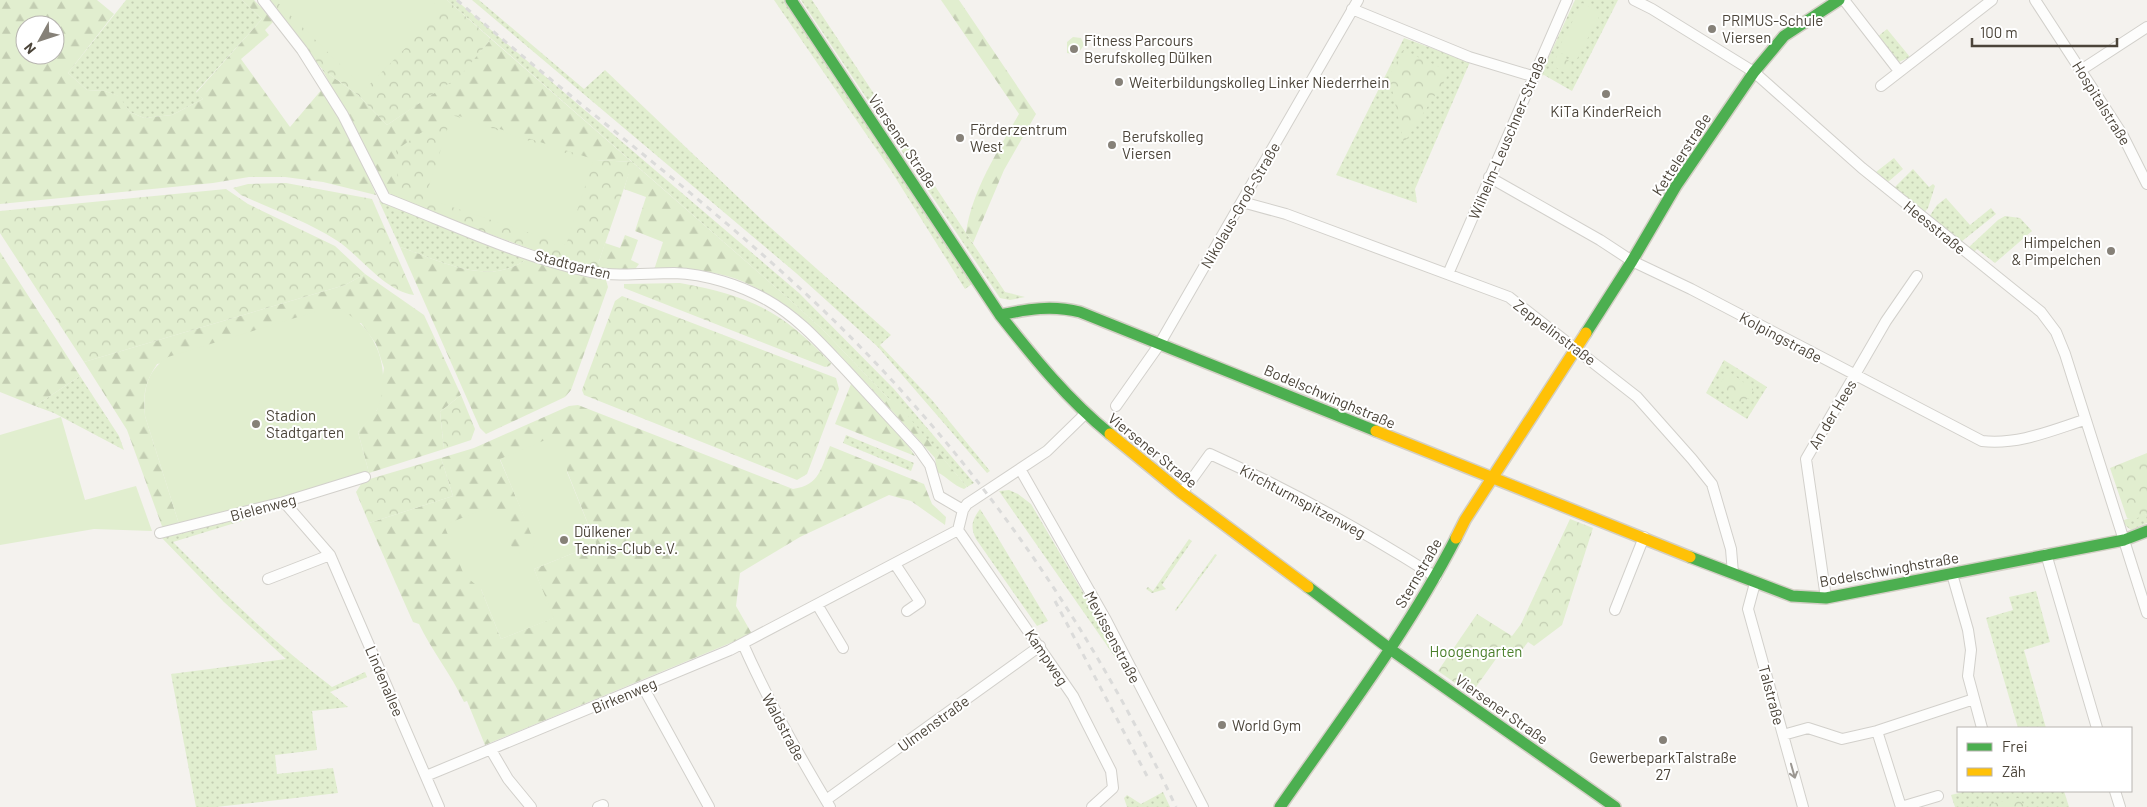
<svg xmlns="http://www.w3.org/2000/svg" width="2147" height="807" font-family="Barlow,sans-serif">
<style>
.grass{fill:url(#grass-dots)}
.forest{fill:url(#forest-firs);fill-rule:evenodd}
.park{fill:url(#park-crowns)}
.pitch{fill:#e1eecf}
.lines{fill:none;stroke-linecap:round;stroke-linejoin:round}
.street-casing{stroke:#d2d0cb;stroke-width:12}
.fast-casing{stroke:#d3cfc5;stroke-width:14}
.slow-casing{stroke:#d3cfc5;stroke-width:14}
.street{stroke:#fdfdfc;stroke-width:10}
.fast{stroke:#4caf50;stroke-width:11}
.slow{stroke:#ffc107;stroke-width:11}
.rail{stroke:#dbdbda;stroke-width:3;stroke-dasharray:6 6;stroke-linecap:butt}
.oneway{stroke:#9b9791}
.poi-dot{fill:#868178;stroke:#fff;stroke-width:2}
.labels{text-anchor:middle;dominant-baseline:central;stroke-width:4;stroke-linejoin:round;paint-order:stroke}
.poi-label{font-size:15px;fill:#4b4439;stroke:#fff;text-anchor:start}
.street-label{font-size:15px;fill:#4b4439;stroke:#fff}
.park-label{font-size:15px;fill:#4a7f2a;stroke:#fff}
</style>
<defs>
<pattern id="grass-dots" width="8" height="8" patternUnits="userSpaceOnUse" patternTransform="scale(1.25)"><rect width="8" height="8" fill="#e1eecf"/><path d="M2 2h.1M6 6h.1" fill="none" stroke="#c3cdb2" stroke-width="1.8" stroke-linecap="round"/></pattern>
<pattern id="forest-firs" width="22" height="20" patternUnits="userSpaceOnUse" patternTransform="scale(1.25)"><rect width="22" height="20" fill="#e1eecf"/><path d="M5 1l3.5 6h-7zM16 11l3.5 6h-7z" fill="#c3cdb2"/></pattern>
<pattern id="park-crowns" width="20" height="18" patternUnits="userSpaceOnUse" patternTransform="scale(1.25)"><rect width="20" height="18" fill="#e1eecf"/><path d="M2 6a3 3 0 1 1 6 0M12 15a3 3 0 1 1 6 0" fill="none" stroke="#c3cdb2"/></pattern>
</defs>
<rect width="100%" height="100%" fill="#f4f2ee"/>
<path class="grass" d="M126,0H242L262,19L196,92L203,99L172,115L144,118L130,112L118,96L105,91L87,90L68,73Z
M447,0H456L799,293L894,389L974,483L967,487L892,398L890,400L823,330L789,299Z
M472,0H479L584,89L605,70L762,220L891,335L880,345L932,400L990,471L987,473L878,347L796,273Z
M774,0H784L972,284L965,289L890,169Z
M801,0H812L1005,292L1025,297L1010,300L1000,298Z
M1575,0H1618L1572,91L1544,75L1540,76Z
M1887,29L1910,57L1899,62L1892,59L1876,38Z
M1404,38L1470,62L1415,189L1417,203L1336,175Z
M1894,158L1903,169L1888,182L1876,172Z
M1913,169L1929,187L1933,184L1935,186L1928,208L1924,213L1894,188Z
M1946,198L1970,225L1991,208L1996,214L1961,242L1929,217L1937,205Z
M379,201L397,206L529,256C526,261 522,262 517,265C480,283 436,259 400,247Z
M2005,216L2020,218L2032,231L1995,263L1977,249L1974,252L1968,248L1998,220Z
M1724,360L1767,387L1747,419L1706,393Z
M80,376L119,436L124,450L54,413L35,406Z
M846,435L914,463L911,471L843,443Z
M1009,490L1018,494L1031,504L1098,618L1124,670L999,491Z
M275,507L280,509L173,542C224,593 275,644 332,687L365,672L367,677L330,692L348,707L312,711L317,750L275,755L277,774L333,768L338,793L216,807H196L171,674L286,659L224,602L160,536Z
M980,509L989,523L1048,621L1037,626L976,539C970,527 972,520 980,509Z
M2147,514V523L2131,530L2121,522C2128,517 2139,517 2147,514Z
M1189,539L1192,541L1162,585L1166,589L1152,593L1146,589L1148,587L1153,591Z
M1215,554L1217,555L1176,611L1175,610Z
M2036,591L2050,642L2024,650L2046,728H2018L1986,618L2013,610L2009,597Z
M1967,791H2064L2069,807H1955L1951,795Z
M1163,792L1170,807H1127L1124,798L1127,795L1141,804Z"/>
<path class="forest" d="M0,0H97L114,14L68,73L87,90L105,91L119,96L130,112L144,118L172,115L203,99L196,93L262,19L242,0H254L274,21L265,30L269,35L241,59L290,127L323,88L361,160L376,195L323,182L285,177H249L213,183L0,204ZM25,25H55V55H25Z
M941,0H959L1036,114L1004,170L973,243L966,233C972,190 998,151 1019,114Z
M491,39L789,299L823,330L890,400L892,397L967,487L964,489C954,486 947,477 937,472L935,458C913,433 890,409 868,385C831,345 795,305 744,282C718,270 682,269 654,270L663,242L635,231L646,197L624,189L632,162L596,160L399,201L382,188L349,119L322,69L358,95L387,125L459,76Z
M625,235L638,240L631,260L639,264L633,272L596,270L605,243L620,248Z
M400,247C436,259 480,283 517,265C522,262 526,261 529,256L606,280L608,287L571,390L565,397L486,434L480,428Z
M0,252L80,376L35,406L0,392Z
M365,274L424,315L461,395L440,412L444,449L369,473L358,432L377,410L384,368L376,344L361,323L157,364C145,383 143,392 145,416L179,524L163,529L127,430L84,362L345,285Z
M851,384L901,435L915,456L835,424Z
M578,405L793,489C820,485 821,468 830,446L924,484L932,504L946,517L945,525L911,501L889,495L800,537L740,573L736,606L752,634L485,745L467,701L464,702C451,674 432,651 419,624L413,622L369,523L453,496L441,458L474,448L569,406ZM500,460H567V471L596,544L534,569L553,618L501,639L481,589L537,546Z"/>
<path class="park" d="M266,0H447L491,39L460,76L387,125L358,95L322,69Z
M1403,50L1450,72L1404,143L1389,76Z
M1558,54L1574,64L1568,75L1552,65Z
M450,113L596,160L633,162L596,270L544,254L399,201L396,150Z
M286,183L372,199L414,295C384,291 360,255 336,240C308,222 271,209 241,195L233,188L248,184Z
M226,189L248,204L335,246L365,274L345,285L84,362L0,233V211Z
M680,283C751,296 782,311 831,363L830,366L825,367L624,288V284Z
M622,296L836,378L839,389L807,474L797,480L584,395L582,390L615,301Z
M1728,371L1753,389L1751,397L1740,403L1719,385Z
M461,395L475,429L471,440L444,449L440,412Z
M2147,453V514L2135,519L2127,518L2110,468Z
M441,458L453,496L369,523L356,492L363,481Z
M1570,519L1593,528L1562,625L1534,646L1528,642L1516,658L1503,649L1471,694L1438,671L1477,614L1512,636L1521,624Z
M2018,798L2026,807H1975Z"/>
<path class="pitch" d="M275,0H431L442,11L365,89Z
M1582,3L1601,13L1576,61L1557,51Z
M1073,37L1081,38L1084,45L1077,55L1067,53V42Z
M452,115L593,162L566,245L425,198Z
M339,309C377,327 392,369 378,408C374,417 364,425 358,432L369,473L276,500L179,524L145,416C143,391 146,371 168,357L321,310Z
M61,417L85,500L136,486L152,531L94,529L0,545V435Z
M557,435L567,460V472L596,544L534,569L554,618L501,639L481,589L464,575L444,525L495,505L515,555L536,546L500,459Z"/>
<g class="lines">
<g class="street-casing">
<path id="street" d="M263,0L302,50L343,115L385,198C452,224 520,257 591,272C619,277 646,273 674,273C706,274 740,285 767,300C799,318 822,345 846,370C870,396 894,422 918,448L930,465L939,496L963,510
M1634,0L1652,9L1754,72L1862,168L2041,312L2056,332L2065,354L2147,613
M1844,0L1899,71
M2035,0L2122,134L2147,184
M1352,9L1469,57L1532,76
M2081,70L2147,27
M1881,86L1992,0
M1489,177L1600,240L1632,261L1691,289L1982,441C2018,445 2050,431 2084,420
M1242,202L1286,214L1509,297L1637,397L1692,459L1712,484L1731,549L1733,573
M1448,274L1567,0
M1116,406L1159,345L1358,0
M1085,414L1047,451L967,504L963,510L958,530L1073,696L1111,771L1113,788L1092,807
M1020,469L1106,620L1203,807
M1182,493L1210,454C1288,489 1363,531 1436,577
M284,502L330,555L439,807
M160,533L284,502L365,477
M2046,554L2097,728
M895,564L920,602L907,611
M1952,574L1968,630L1971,650L1968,676L1982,728
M268,579L330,555
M1755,583L1748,609L1803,807
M1826,598L1806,459L1886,321L1917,276
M818,606L843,648
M1615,610L1644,537
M743,644C768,701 798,754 830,807
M643,687L709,807
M1877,731L1901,807
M1783,735L1808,728L1842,739L1877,731L1974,699
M491,750L508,779L531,807
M426,776L730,650L958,530
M2115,791L2120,807
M826,800L1040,646
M598,807L603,805
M1901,807L1938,796"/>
</g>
<g class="fast-casing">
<path id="fast" d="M791,0L1000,315C1034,358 1068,400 1110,434
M1000,315C1028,309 1052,305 1080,312L1376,431
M1586,333L1632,261L1676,186L1754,72L1784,36L1839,0
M1690,557L1792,596L1826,598L2124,540L2147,531
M1308,587L1390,649L1615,807
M1280,807C1341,719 1407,633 1456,538"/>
</g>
<g class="slow-casing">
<path id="slow" d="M1376,431L1690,557
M1110,434L1182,493L1308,587
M1456,538L1465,520L1586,333"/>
</g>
<use href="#street" class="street"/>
<use href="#fast" class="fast"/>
<use href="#slow" class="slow"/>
<path class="rail" d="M457,0C567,97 685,183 793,282C955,429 1084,610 1176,807
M1055,601L1147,776"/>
</g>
<defs><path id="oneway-shaft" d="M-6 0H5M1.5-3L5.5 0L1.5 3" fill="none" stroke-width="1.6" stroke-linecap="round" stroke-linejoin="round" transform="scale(1.25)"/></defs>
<use class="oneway" href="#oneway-shaft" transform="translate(1793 771) rotate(74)"/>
<g class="poi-dot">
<circle cx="1712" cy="29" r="5"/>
<circle cx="1074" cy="49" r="5"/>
<circle cx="1119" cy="82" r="5"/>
<circle cx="1606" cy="94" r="5"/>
<circle cx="960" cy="138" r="5"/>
<circle cx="1112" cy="145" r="5"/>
<circle cx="2111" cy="251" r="5"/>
<circle cx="256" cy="424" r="5"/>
<circle cx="564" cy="540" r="5"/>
<circle cx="1222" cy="725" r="5"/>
<circle cx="1663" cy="740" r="5"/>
</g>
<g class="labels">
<g class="poi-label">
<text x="1722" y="20">PRIMUS-Schule<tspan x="1722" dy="17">Viersen</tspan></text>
<text x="1084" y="40">Fitness Parcours<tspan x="1084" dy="17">Berufskolleg Dülken</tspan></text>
<text x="1129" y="82">Weiterbildungskolleg Linker Niederrhein</text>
<text x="1606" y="111" text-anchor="middle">KiTa KinderReich</text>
<text x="970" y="129">Förderzentrum<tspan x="970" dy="17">West</tspan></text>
<text x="1122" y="136">Berufskolleg<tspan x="1122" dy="17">Viersen</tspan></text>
<text x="2101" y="242" text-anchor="end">Himpelchen<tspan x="2101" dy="17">&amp; Pimpelchen</tspan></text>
<text x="266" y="415">Stadion<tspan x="266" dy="17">Stadtgarten</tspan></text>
<text x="574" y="531">Dülkener<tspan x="574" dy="17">Tennis-Club e.V.</tspan></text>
<text x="1232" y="725">World Gym</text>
<text x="1663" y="757" text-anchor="middle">GewerbeparkTalstraße<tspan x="1663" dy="17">27</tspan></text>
</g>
<g class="street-label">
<text transform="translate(2102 103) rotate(58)">Hospitalstraße</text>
<text transform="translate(1507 137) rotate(-67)">Wilhelm-Leuschner-Straße</text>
<text transform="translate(903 141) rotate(56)">Viersener Straße</text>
<text transform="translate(1681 154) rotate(-57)">Kettelerstraße</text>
<text transform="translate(1240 205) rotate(-60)">Nikolaus-Groß-Straße</text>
<text transform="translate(1935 227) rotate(39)">Heesstraße</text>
<text transform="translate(573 264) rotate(14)">Stadtgarten</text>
<text transform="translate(1555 332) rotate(37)">Zeppelinstraße</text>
<text transform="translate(1781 337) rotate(28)">Kolpingstraße</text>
<text transform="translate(1330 396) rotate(23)">Bodelschwinghstraße</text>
<text transform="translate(1832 414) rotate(-59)">An der Hees</text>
<text transform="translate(1153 450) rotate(39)">Viersener Straße</text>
<text transform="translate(1303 501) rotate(28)">Kirchturmspitzenweg</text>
<text transform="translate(263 507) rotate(-15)">Bielenweg</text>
<text transform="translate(1889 569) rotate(-10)">Bodelschwinghstraße</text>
<text transform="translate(1418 573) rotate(-60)">Sternstraße</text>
<text transform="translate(1113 637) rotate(62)">Mevissenstraße</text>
<text transform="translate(1047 657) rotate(56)">Kampweg</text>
<text transform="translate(385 681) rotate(67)">Lindenallee</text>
<text transform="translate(624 695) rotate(-23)">Birkenweg</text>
<text transform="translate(1772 695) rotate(75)">Talstraße</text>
<text transform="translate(1502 709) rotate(35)">Viersener Straße</text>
<text transform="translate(933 723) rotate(-36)">Ulmenstraße</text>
<text transform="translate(784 727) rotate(62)">Waldstraße</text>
</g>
<g class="park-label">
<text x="1476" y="651">Hoogengarten</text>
</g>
</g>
<rect x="1957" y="727" width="175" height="65" fill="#ffffff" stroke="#b7b4b0"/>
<rect x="1967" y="743" width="25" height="8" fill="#4caf50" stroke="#b7b4b0"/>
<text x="2002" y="752" font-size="15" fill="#4b4439">Frei</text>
<rect x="1967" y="768" width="25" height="8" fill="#ffc107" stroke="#b7b4b0"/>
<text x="2002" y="777" font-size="15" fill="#4b4439">Zäh</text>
<g transform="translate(40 40) rotate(230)"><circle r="24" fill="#ffffff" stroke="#b7b4b0"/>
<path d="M0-4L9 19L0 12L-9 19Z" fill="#868178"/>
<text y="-8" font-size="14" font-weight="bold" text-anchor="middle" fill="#4b4439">N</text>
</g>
<path d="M1972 38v8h145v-8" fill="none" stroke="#4b4439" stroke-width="2.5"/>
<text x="1980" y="38" font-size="15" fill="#4b4439" stroke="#ffffff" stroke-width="4" paint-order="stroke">100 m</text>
</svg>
